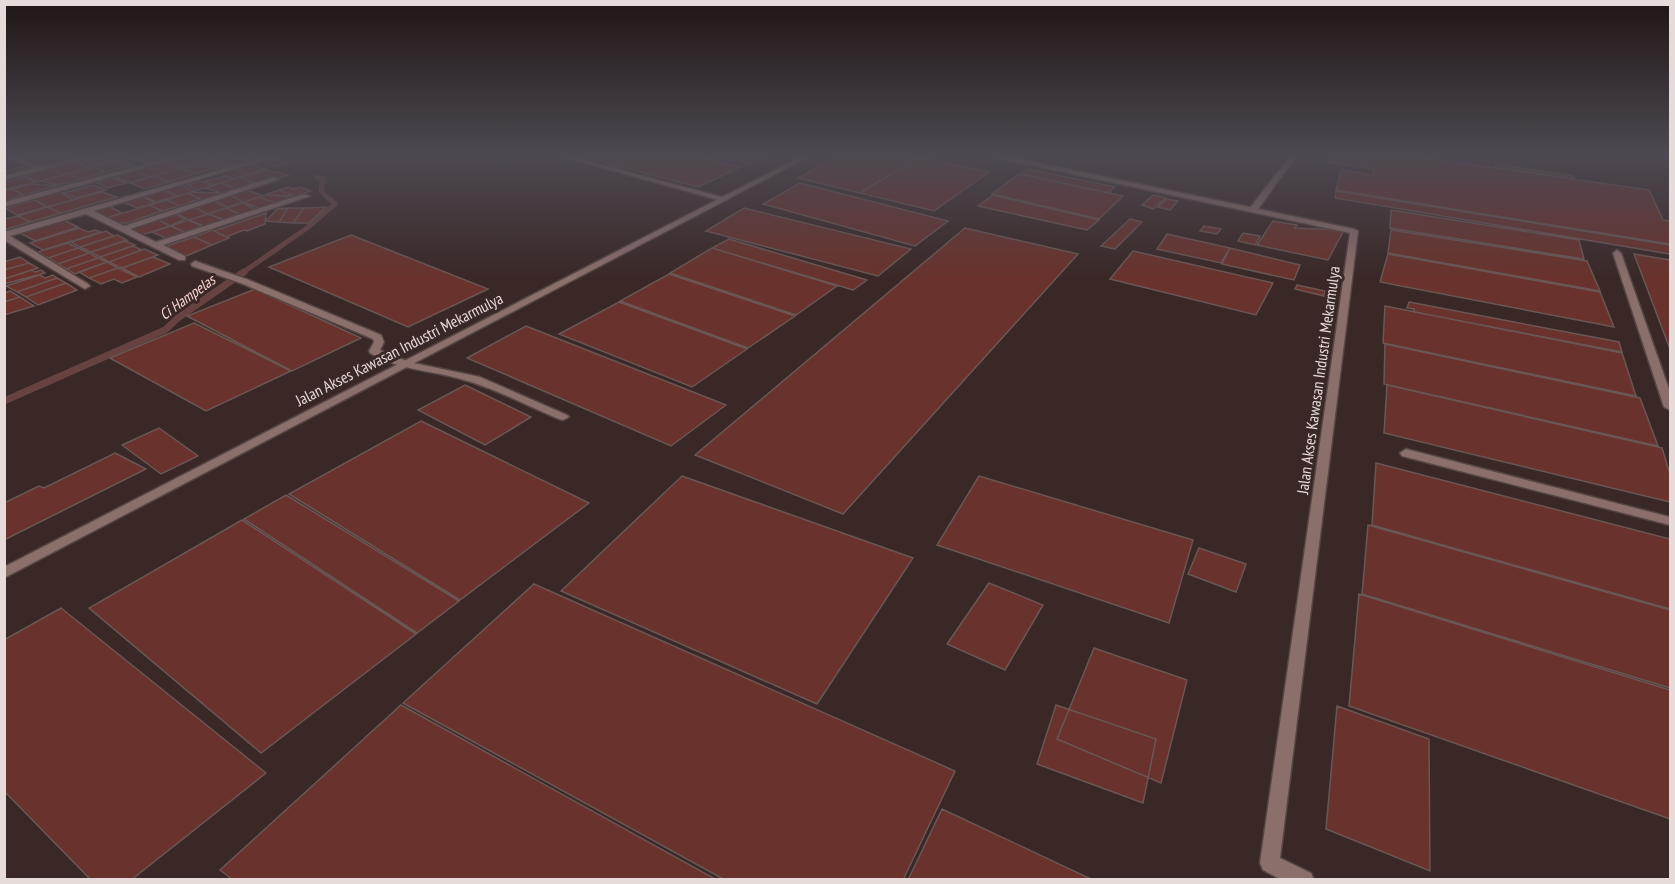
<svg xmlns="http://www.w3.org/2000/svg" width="1675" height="884" font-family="'PT Sans Narrow',sans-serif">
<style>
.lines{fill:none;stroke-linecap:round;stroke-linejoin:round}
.stream-far1{stroke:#664241;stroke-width:5}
.stream{stroke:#664241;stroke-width:7}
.building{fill:#69322c;stroke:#6a5754;stroke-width:1.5}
.service-casing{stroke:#554543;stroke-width:3}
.minor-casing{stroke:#554543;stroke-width:3}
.service{fill:#8a6f6b;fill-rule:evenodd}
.minor{fill:#8a6f6b;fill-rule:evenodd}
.labels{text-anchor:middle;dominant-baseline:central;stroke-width:6;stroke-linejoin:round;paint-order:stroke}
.far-water-label{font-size:15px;font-style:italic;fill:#fed7d2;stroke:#392826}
.street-label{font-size:16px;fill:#e7dbd9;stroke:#392826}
</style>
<rect width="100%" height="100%" fill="#392826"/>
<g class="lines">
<path class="stream-far1" d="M242,273L307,228L335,204L321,191L323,179L317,177"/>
<path class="stream" d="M4,401L165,330L179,317L244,272"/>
</g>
<path class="building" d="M39,155H55L58,156L36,162L27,158Z
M111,155L121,159L87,166L80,163Z
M153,155H175L148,161L141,158Z
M194,155H227L205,161L191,156Z
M228,155H261L244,160Z
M228,155L246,161L214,169L199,163Z
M572,155H614L597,162Z
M626,155H692L741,167L698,187L606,163Z
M711,155H768L749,164Z
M841,155H907L919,157L860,193L798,178Z
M1330,155H1407L1649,190L1663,220L1670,221V244L1336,190L1341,170L1373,175L1374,169L1327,162Z
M58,156L71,159L43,165L36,162Z
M191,156L205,161L183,168L169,162Z
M919,157L989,172L934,211L860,193Z
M277,158L290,163L277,167L264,162Z
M122,159L134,164L106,172L94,167Z
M167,162L181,168L165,173L150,167Z
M77,163L89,168L64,175L53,169Z
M199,163L212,169L195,174L181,168Z
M252,164L266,169L249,174L236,169Z
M1495,164L1573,176L1575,179L1495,167Z
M21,167L29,170L4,177V171Z
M94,167L106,172L81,179L68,174Z
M150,167L165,173L149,177L135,171Z
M181,168L195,174L169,182L154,176Z
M52,169L63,175L37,182L25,176Z
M235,169L249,174L234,179L221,173Z
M1027,169L1115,187L1108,193L1021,174Z
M266,170L289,175L255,183L240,177Z
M135,171L149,177L130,183L116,177Z
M68,174L81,179L59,185L40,181Z
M1019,174L1123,196L1099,219L992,194Z
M154,176L169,182L145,189L131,183Z
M225,176L233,179L214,185L205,181Z
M24,177L36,182L4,190V182Z
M240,177L255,183L236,189L221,183Z
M114,178L126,183L107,188L97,183Z
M201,181L212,186L198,190L187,185Z
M221,183L236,189L222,193L205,188Z
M800,183L948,221L915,246L763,204Z
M31,184L49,185H59L24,195L12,189Z
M93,185L106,190L75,198L64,193Z
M181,185L195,191L178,196L164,190Z
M289,187L293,189L300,187L311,191L294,196L279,190Z
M12,189L24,195L4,201V191Z
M162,190L176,196L156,202L143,196Z
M247,190L263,196L244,202L231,196Z
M279,190L294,196L265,195Z
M1336,191L1670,245V254L1335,198Z
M60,192L73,200L47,207L34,199Z
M102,192L117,197L61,213L47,207Z
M193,192L216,193H222L203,200L188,193Z
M188,193L200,199L180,206L167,200Z
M266,195L294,197L275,203L259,197Z
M993,195L1099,220L1087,230L978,206Z
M1153,195L1166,198L1153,209L1142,205Z
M141,196L155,203L137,208L123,202Z
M231,196L244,202L228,207L214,201Z
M259,197L278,204L261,209L244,202Z
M1166,199L1178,201L1170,210L1158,207Z
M35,200L47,207L17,215L5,208Z
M167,200L180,206L162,211L150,205Z
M214,201L228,207L208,214L194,207Z
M243,203L257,210L242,215L226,208Z
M150,205L162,211L127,223H117L106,218Z
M109,206L122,213L106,218L93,211Z
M47,207L61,213L30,222L18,216Z
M194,207L208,214L189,220L176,213Z
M326,207L309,223H293L304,208Z
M226,208L242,215L225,220L208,214Z
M288,208H304L293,223L279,222Z
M288,208L279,222L266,221L277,209Z
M744,208L911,249L878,276L706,231Z
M1391,210L1579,240L1584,259L1390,228Z
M266,213L265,224L247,231L244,230L226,237L214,231Z
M176,214L185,219L170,226L159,220Z
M208,214L223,220L204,226L189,220Z
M18,216L30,222L4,230V219Z
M157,219L170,226L142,235L128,228Z
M1130,219L1142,222L1115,249L1101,246Z
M63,220L78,227L35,241L20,233Z
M188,220L202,226L184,232L171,226Z
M1273,221L1297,225L1295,228L1344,230L1328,260L1257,245Z
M171,226L184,232L166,238L152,232Z
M1204,226L1221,229L1217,234L1200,231Z
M79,228L88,232L95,230L101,232L43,250L30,243Z
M965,228L1078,254L843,514L695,455Z
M212,230L229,238L212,245L194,237Z
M1391,230L1587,261L1600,291L1388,253Z
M106,231L114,236L80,247L71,242Z
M1243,233L1260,236L1255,245L1238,241Z
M1167,234L1230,248L1221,263L1157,249Z
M117,235L127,240L91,252L80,247Z
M351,235L488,289L408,327L269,267Z
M194,237L212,245L184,257L166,246Z
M729,239L867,280L853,290L712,248Z
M125,241L135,245L100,257L91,252Z
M68,243L78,248L48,258L38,252Z
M133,246L142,250L109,262L100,257Z
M78,248L89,253L58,264L48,258Z
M712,248L837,286L796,315L670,273Z
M1230,248L1300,265L1294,280L1222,264Z
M144,249L158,255L122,268L109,262Z
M1133,251L1273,283L1256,315L1110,279Z
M89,253L98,258L66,269L58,264Z
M1388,254L1600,292L1614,327L1380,282Z
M1634,254L1670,260V349Z
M20,257L29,263L4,270V262Z
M153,257L170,264L139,277L122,268Z
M98,258L107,262L75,274L66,269Z
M107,262L118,268L89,278L79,272Z
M29,263L38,268L4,279V270Z
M118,268L137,277L122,283L114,279L101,284L89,278Z
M32,270L35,272L41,270L45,273L4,284V279Z
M669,274L795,316L748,348L620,301Z
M40,275L45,278L53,275L57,278L17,292L6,286Z
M57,278L66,283L26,297L17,292Z
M66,283L77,290L38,305L26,297Z
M1297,285L1325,291L1324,296L1295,289Z
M255,289L361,338L292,371L187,316Z
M10,291L20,297L4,302V293Z
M20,297L34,306L4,315V302Z
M619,302L747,349L692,387L559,334Z
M1409,302L1619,342L1622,352L1414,312V309L1407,308Z
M1385,306L1622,353L1636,396L1383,343Z
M194,323L291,371L206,411L110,358Z
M526,326L726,405L671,446L467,358Z
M1385,344L1640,398L1658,446L1384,384Z
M465,385L531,417L485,445L418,410Z
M1387,385L1662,448L1670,474V502L1384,433Z
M421,421L589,503L460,600L289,494Z
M159,428L198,456L161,474L122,445Z
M115,453L146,469L4,540V503L39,486L44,488Z
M1376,463L1670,539V609L1372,525Z
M682,476L913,558L817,704L561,591Z
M979,476L1193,540L1169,623L937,545Z
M286,495L459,601L417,633L244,519Z
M242,520L416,634L261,753L89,608Z
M1368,525L1670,610V688L1362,594Z
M1199,548L1246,564L1236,592L1188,574Z
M989,583L1043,605L1005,670L947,644Z
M534,584L955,771L903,880H725L403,703Z
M1359,594L1670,690V819L1349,706Z
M61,608L266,773L131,880H91L4,791V640Z
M1094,648L1187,680L1161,783L1057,739Z
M401,705L717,880H233L220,870Z
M1056,705L1156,739L1143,803L1037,764Z
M1337,706L1429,739L1430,871L1326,829Z
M942,809L1093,880H908Z"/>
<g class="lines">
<g class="service-casing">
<path id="service" d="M556,155H566L729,199L722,201Z
M1291,155H1297L1256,212H1250V208Z
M1617,250L1621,253L1670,392V410L1664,407L1613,253Z
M195,261L249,280L381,335L384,342L380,350L409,362L480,377L567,415L569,417L563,420L559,419C527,406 497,389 464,380C432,370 400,371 370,353L369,351L374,342L373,339L243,284L192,266L191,264Z
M1406,449L1670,517V525L1402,456L1400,453Z"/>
</g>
<g class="minor-casing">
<path id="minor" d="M4,155C18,155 28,164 40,166C54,168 82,154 100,155L4,180V176L34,168L4,157Z
M123,155C134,155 141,160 152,161C164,163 178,154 190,155L4,207V202L146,164Z
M272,155H281L94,211L124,226L273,177L280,179L130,229L156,242L303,194L310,196L163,245L185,256V260H179L86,214L10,236L88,284L90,286L85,289L4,240V232Z
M804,155H812L4,578V567Z
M989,155H1001L1354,229L1358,231L1280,858L1311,873L1314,880H1282L1263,870L1260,863L1350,233L992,157Z"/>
</g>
<use href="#service" class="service"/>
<use href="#minor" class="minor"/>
</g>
<linearGradient id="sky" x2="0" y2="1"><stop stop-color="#1f1615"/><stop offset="0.56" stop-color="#4e4852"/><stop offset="1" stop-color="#4e4852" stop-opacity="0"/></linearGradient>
<rect width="1675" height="278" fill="url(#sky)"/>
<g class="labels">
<g class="far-water-label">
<text transform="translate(187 297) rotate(-36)">Ci Hampelas</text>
</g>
<g class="street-label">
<text transform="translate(399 349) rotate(-27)">Jalan Akses Kawasan Industri Mekarmulya</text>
<text transform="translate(1318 380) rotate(-82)">Jalan Akses Kawasan Industri Mekarmulya</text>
</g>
</g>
<rect width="1675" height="884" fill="none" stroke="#e7dbd9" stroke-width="12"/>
</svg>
